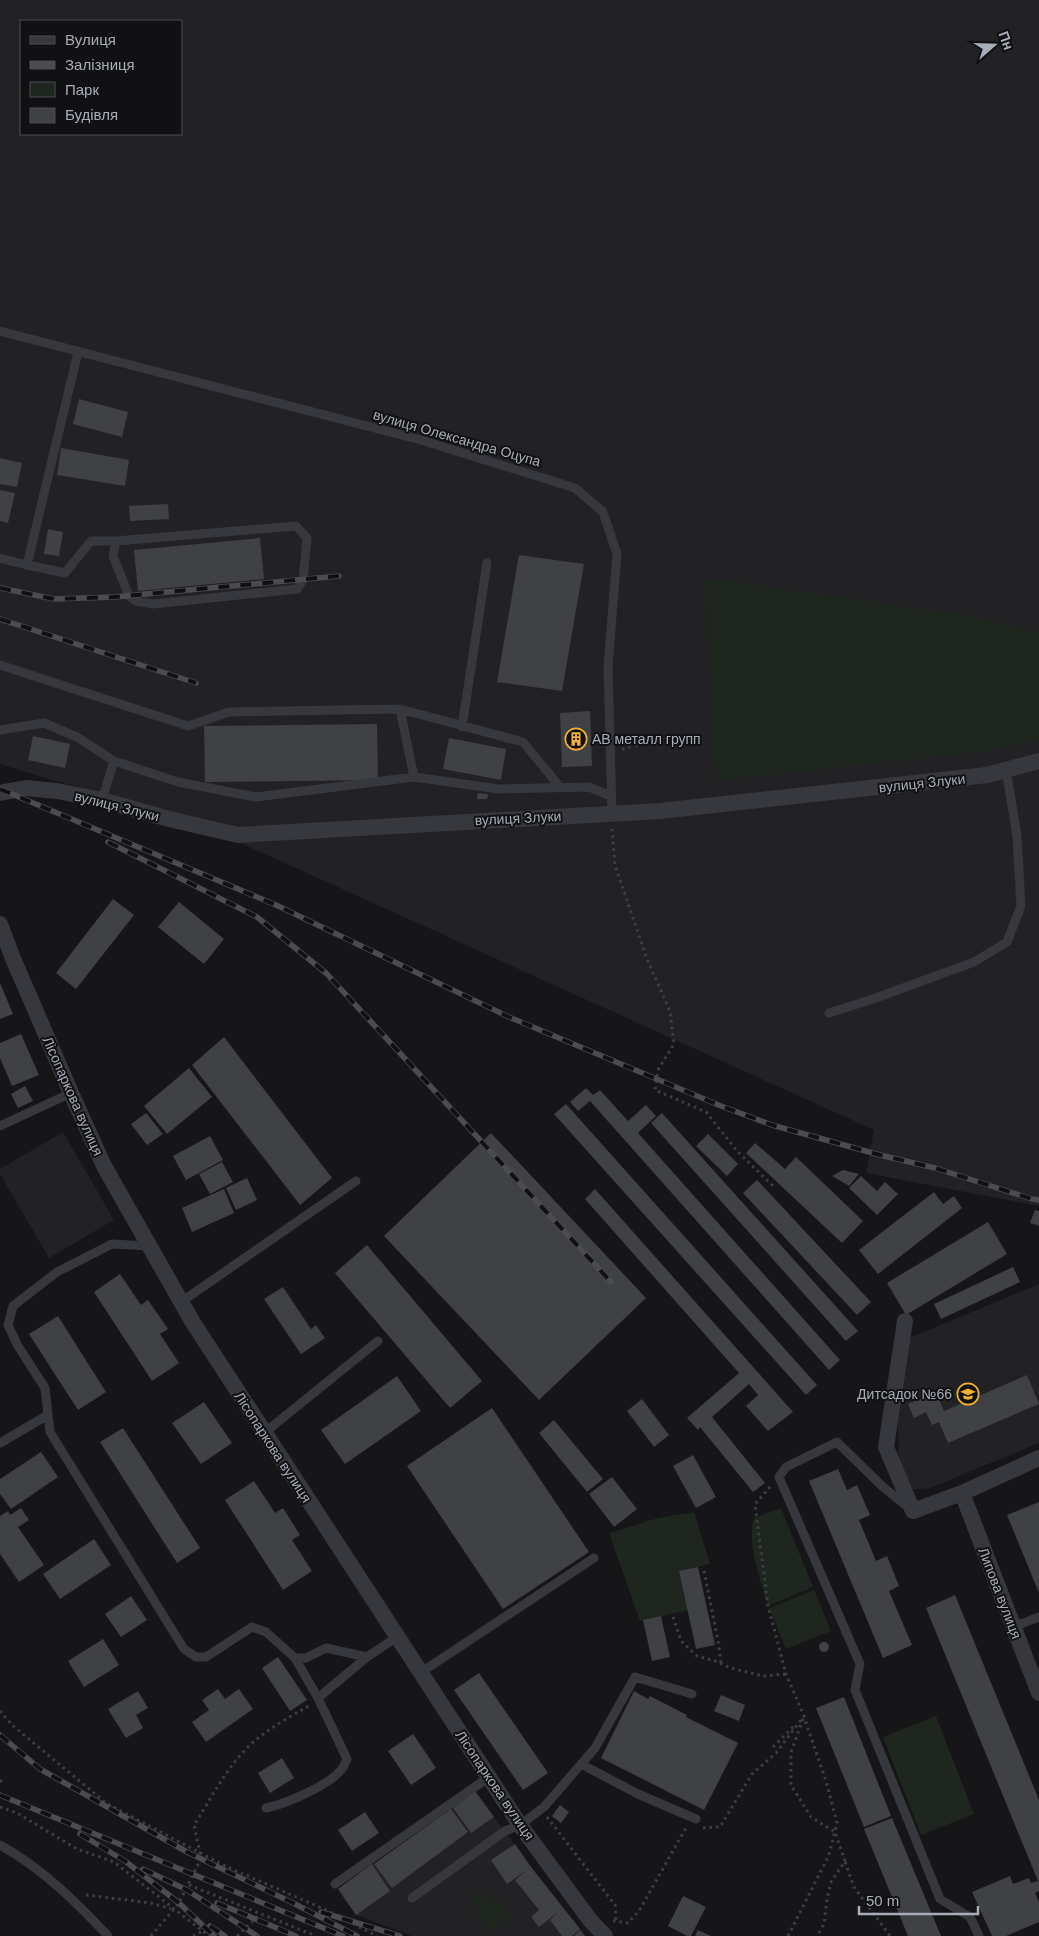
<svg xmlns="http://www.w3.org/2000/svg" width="1039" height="1936" font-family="Helvetica,sans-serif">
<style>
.built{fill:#222225;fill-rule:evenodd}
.green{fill:#1e261f}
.building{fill:#404145}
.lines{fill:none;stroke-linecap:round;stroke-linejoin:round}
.path{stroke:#3d3f44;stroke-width:3;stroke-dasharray:2.5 4;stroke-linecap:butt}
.service{stroke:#37383d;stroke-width:9}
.minor{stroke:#37383d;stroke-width:16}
.rail-casing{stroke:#4a4c52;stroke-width:5.5}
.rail{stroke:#111113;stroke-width:4;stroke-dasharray:11;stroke-linecap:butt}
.labels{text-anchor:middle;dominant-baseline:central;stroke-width:4;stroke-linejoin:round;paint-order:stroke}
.street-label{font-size:14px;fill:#a8adb8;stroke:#111113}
.poi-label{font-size:14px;fill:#a8adb8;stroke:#111113;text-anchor:start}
</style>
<rect width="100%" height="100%" fill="#161618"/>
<path class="built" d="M0,0H1039V1206L866,1173L874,1130L170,811L45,778L0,764ZM21,21H181V134H21Z
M63,1132L114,1220L49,1258L0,1174V1169Z
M1039,1284V1443L930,1488L900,1491L895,1344Z
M475,1791L531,1867L586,1936H412L356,1915L338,1889Z"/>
<path class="green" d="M706,578L973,616L1039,632V740L983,752L719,780L713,750Z
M781,1508L813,1587L768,1606C761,1583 746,1541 754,1518Z
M694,1512L710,1564L698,1567L688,1610L640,1621L609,1533L658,1518Z
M814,1590L831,1631L786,1649L769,1608Z
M936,1716L974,1814L921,1835L883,1737Z
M482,1892L490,1902L497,1896L513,1915L491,1932L477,1914L482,1910L473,1899Z"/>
<path class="building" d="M79,399L128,412L122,437L73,424Z
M61,448L129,460L125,486L57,475Z
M0,458L22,463L17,487L0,484Z
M0,490L15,493L8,523L0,521Z
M168,504L169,519L130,521L129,506Z
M48,529L63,532L59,556L44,554Z
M260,538L264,579L138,591L134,550Z
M519,555L584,564L562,691L497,682Z
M590,711L592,766L562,767L560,713Z
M377,724L378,780L205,782L204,726Z
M33,736L70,744L65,768L28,760Z
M449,738L506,749L501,780L443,769Z
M478,793L488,794L487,799H477Z
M113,899L134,915L76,989L56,973Z
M179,902L224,939L204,964L158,927Z
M0,983L13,1014L0,1019Z
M21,1034L39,1075L12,1086L0,1058V1043Z
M224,1037L332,1178L300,1205L192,1065Z
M189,1068L212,1097L167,1134L144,1106Z
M25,1086L33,1101L18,1108L11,1094Z
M586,1088L593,1095L600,1090L628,1121L646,1105L656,1116L638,1133L840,1360L829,1370L590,1101L578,1111L570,1102Z
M566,1104L817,1385L806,1395L554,1114Z
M146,1113L163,1134L147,1145L131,1124Z
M662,1113L858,1331L846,1341L651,1123Z
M491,1133L646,1298L539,1400L384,1236Z
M708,1134L738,1164L727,1176L696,1146Z
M210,1136L223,1160L186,1180L173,1156Z
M755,1143L785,1169L796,1157L863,1221L842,1243L746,1153Z
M222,1162L233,1182L210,1194L199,1174Z
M843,1170L859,1174L849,1186L832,1176Z
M861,1176L877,1191L885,1182L898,1194L877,1215L849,1188Z
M247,1178L257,1200L236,1210L226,1188Z
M757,1180L871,1302L857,1315L743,1193Z
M224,1189L234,1213L192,1232L182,1208Z
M595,1189L793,1412L768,1431L746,1406L758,1395L749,1384L712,1417L765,1483L753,1492L700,1427L698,1430L687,1418L739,1373L585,1199Z
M934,1192L943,1204L954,1196L962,1208L878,1274L859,1250Z
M1035,1210L1039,1211V1226L1030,1223Z
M988,1222L1007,1254L906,1315L887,1283Z
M367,1245L482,1381L450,1408L335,1273Z
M1013,1267L1020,1282L941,1319L934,1304Z
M120,1274L141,1305L148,1300L168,1329L160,1334L179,1363L152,1381L94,1292Z
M283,1287L311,1329L316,1325L325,1338L301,1354L264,1299Z
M58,1316L106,1392L78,1410L29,1334Z
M1027,1375L1039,1404L948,1443L939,1422L932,1425L926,1412L914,1418L908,1404L936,1392L944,1411Z
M397,1376L421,1411L345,1464L321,1430Z
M642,1399L669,1435L654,1447L627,1411Z
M204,1402L232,1443L201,1464L172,1423Z
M492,1408L589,1552L503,1609L407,1466Z
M554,1420L603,1479L587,1492L539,1433Z
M123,1428L200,1548L177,1563L100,1442Z
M41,1452L58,1477L11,1509L0,1494V1479Z
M693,1455L716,1497L696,1508L673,1466Z
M838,1469L847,1490L857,1485L870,1515L859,1520L876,1561L887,1556L899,1586L889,1591L912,1645L883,1658L809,1481Z
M612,1477L637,1509L614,1527L589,1494Z
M254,1481L275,1513L283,1508L300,1535L292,1540L312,1571L283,1590L225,1500Z
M1039,1502V1593L1007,1515Z
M21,1508L29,1520L18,1527L44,1565L19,1582L0,1554V1516L8,1511L10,1515Z
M94,1539L111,1565L60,1599L43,1574Z
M698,1567L715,1645L696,1649L679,1571Z
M955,1595L1039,1800V1891L1035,1893L1039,1902V1922L1006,1936H992L972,1892L1010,1876L1013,1884L1029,1878L1031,1883L1038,1881L926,1608Z
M131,1596L147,1620L121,1637L105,1614Z
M661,1616L670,1657L652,1661L643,1620Z
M103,1639L119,1665L84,1687L68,1661Z
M819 1647a5 5 0 1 1 10 0a5 5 0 1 1-10 0Z
M278,1657L307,1700L290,1711L262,1668Z
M479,1673L548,1773L523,1790L454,1690Z
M218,1689L225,1699L239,1689L253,1709L206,1742L192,1722L209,1710L202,1700Z
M138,1691L148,1708L136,1715L143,1728L126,1738L108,1709Z
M634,1691L648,1699L650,1696L687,1715L686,1717L738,1743L704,1810L601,1758Z
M721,1695L745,1705L739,1721L714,1711Z
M844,1697L891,1816L864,1827L816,1708Z
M413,1734L436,1768L411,1785L388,1751Z
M282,1758L294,1778L270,1793L258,1773Z
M475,1791L494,1817L471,1833L453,1808Z
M560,1805L569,1812L561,1823L552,1816Z
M451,1809L468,1832L392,1888L374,1864Z
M365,1812L379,1833L352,1851L338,1830Z
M892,1818L941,1936H908L864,1829Z
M515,1844L531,1867L580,1929L572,1936H562L550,1920L558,1912L539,1927L531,1917L539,1910L515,1880L527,1870L507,1884L491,1860Z
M372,1864L390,1891L356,1915L338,1889Z
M683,1896L706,1907L691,1936H687L668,1926Z
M580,1930L585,1936H574Z
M698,1930L711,1936H695Z"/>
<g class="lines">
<path class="path" d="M622,749L651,742
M612,829L615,865L647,959L670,1011L674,1044L658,1070L655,1090L706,1112L737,1151L773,1186
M704,1571L719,1646L721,1663
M673,1617L681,1641L697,1656L715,1661L731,1668L763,1676L786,1674
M0,1711L12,1725L106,1803L225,1866L324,1909L377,1936
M803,1719L791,1752V1785L811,1817L835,1832L845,1861L831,1882L827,1899L824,1924L817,1936
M773,1747L795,1725
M0,1780L3,1783
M0,1807L17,1813L77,1849L114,1862L209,1936
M547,1817L615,1905L616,1923
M703,1828L720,1827L752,1774L776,1753L804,1716L786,1674L768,1606L755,1504L770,1487
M845,1862L854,1887L890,1936
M189,1885L316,1936
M86,1895L151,1903L171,1909
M613,1921L628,1923L639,1911L687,1826
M151,1936L179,1903L201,1858L194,1825C211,1799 226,1768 249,1746C267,1729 290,1717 310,1705
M193,1936L203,1931
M237,1936L260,1914
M788,1936L829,1855L837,1823L826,1781L804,1717"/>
<path class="service" d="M0,331L421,440L575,488L603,512L617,554L608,666L612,813
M0,558L27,565L78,352
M27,565L65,573L91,541H116L296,526L307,538L303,580L297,589L153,604L136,601L129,596L113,556L116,541
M0,665L188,726L229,712L400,709L523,742L560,787
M400,709L414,777
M462,727L487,563
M0,730L44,723L77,737L114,761L178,782L256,797L414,777L499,789L589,787L611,796
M102,800L114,761
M829,1013L873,999L974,962L1007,942L1021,906L1017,836L1006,770
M0,1126L71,1093
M149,1246L112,1244L57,1272L13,1306L8,1325L18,1346L45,1388L50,1432L184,1649L196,1657H206L252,1627L266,1632L295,1658H306L326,1648L367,1657L397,1637
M181,1302L356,1181
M264,1433L378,1341
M0,1443L48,1415
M909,1508L882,1486L837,1442L786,1467L779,1477L860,1664L855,1690L940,1899L970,1917L979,1936
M1013,1627L1039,1617
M420,1673L594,1558
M318,1698L367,1657
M581,1764L638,1794L696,1819
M266,1808C286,1804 329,1785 341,1770C344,1767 345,1763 347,1759L318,1698L295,1658
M0,1845C42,1868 76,1902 108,1936
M335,1884L489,1777
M412,1898L505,1831L520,1825L544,1807L595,1748L635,1677L692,1694"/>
<path class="minor" d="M0,793L26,788L57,791L102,800L169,819L238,835L660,811L987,775L1039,761
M0,924L12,956L71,1093L104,1166L192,1321L520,1825L590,1920L605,1936
M905,1321L886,1447L913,1511L962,1493L1039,1458
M962,1493L1039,1693"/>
<g class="rail-casing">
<path id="rail" d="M0,588L54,599L114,597L339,576
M0,619L196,683
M0,789L276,905L509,1017L721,1106L772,1125L880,1155L935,1168L1032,1199L1039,1200
M108,842L257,917L326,973L611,1282
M0,1735L40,1769L187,1852L293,1903L357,1936
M0,1795L343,1936
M80,1834L125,1861L179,1903L214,1936
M143,1869L187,1890L257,1936
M217,1903L296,1936
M321,1912L400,1936
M210,1926L225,1936"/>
</g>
<use href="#rail" class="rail"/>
</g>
<defs>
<g id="building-ring" transform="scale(1.125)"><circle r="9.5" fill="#111113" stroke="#f2b134" stroke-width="1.5"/><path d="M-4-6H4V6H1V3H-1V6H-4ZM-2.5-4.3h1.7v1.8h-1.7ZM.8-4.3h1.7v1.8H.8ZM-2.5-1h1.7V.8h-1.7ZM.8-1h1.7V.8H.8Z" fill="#f2b134"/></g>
<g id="school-ring" transform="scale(1.125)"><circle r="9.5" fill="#111113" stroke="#f2b134" stroke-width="1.5"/><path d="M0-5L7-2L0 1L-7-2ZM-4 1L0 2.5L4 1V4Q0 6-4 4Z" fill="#f2b134"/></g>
</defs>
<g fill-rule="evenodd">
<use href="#building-ring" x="576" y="739"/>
<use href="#school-ring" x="968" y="1394"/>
</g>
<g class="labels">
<g class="street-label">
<text transform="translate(457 438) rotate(16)">вулиця Олександра Оцупа</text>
<text transform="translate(922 783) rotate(-6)">вулиця Злуки</text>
<text transform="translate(117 806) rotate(14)">вулиця Злуки</text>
<text transform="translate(518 818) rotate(-3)">вулиця Злуки</text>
<text transform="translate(73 1096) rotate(66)">Лісопаркова вулиця</text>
<text transform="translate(273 1447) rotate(57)">Лісопаркова вулиця</text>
<text transform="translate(1000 1593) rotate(69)">Липова вулиця</text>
<text transform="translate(495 1785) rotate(56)">Лісопаркова вулиця</text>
</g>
<g class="poi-label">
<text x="592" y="739">АВ металл групп</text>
<text x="952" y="1394" text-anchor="end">Дитсадок №66</text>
</g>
</g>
<rect x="20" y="20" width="162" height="115" fill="#111113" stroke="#4d4f55"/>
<rect x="30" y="36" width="25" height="8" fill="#37383d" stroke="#4d4f55"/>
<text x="65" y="45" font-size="15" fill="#a8adb8">Вулиця</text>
<rect x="30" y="61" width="25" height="8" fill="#4a4c52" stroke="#4d4f55"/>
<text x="65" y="70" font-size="15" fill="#a8adb8">Залізниця</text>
<rect x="30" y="82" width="25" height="15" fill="#1e261f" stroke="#4d4f55"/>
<text x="65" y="95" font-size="15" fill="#a8adb8">Парк</text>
<rect x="30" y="108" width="25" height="15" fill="#404145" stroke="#4d4f55"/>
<text x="65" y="120" font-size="15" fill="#a8adb8">Будівля</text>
<g transform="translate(994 45) rotate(70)" stroke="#111113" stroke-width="4" paint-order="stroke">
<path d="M0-4L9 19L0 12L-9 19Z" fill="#a8adb8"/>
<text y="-8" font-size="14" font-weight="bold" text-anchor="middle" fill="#a8adb8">Пн</text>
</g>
<path d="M859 1906v8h119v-8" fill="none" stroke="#a8adb8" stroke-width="2.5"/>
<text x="866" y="1906" font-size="15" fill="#a8adb8" stroke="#111113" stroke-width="4" paint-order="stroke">50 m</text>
</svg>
